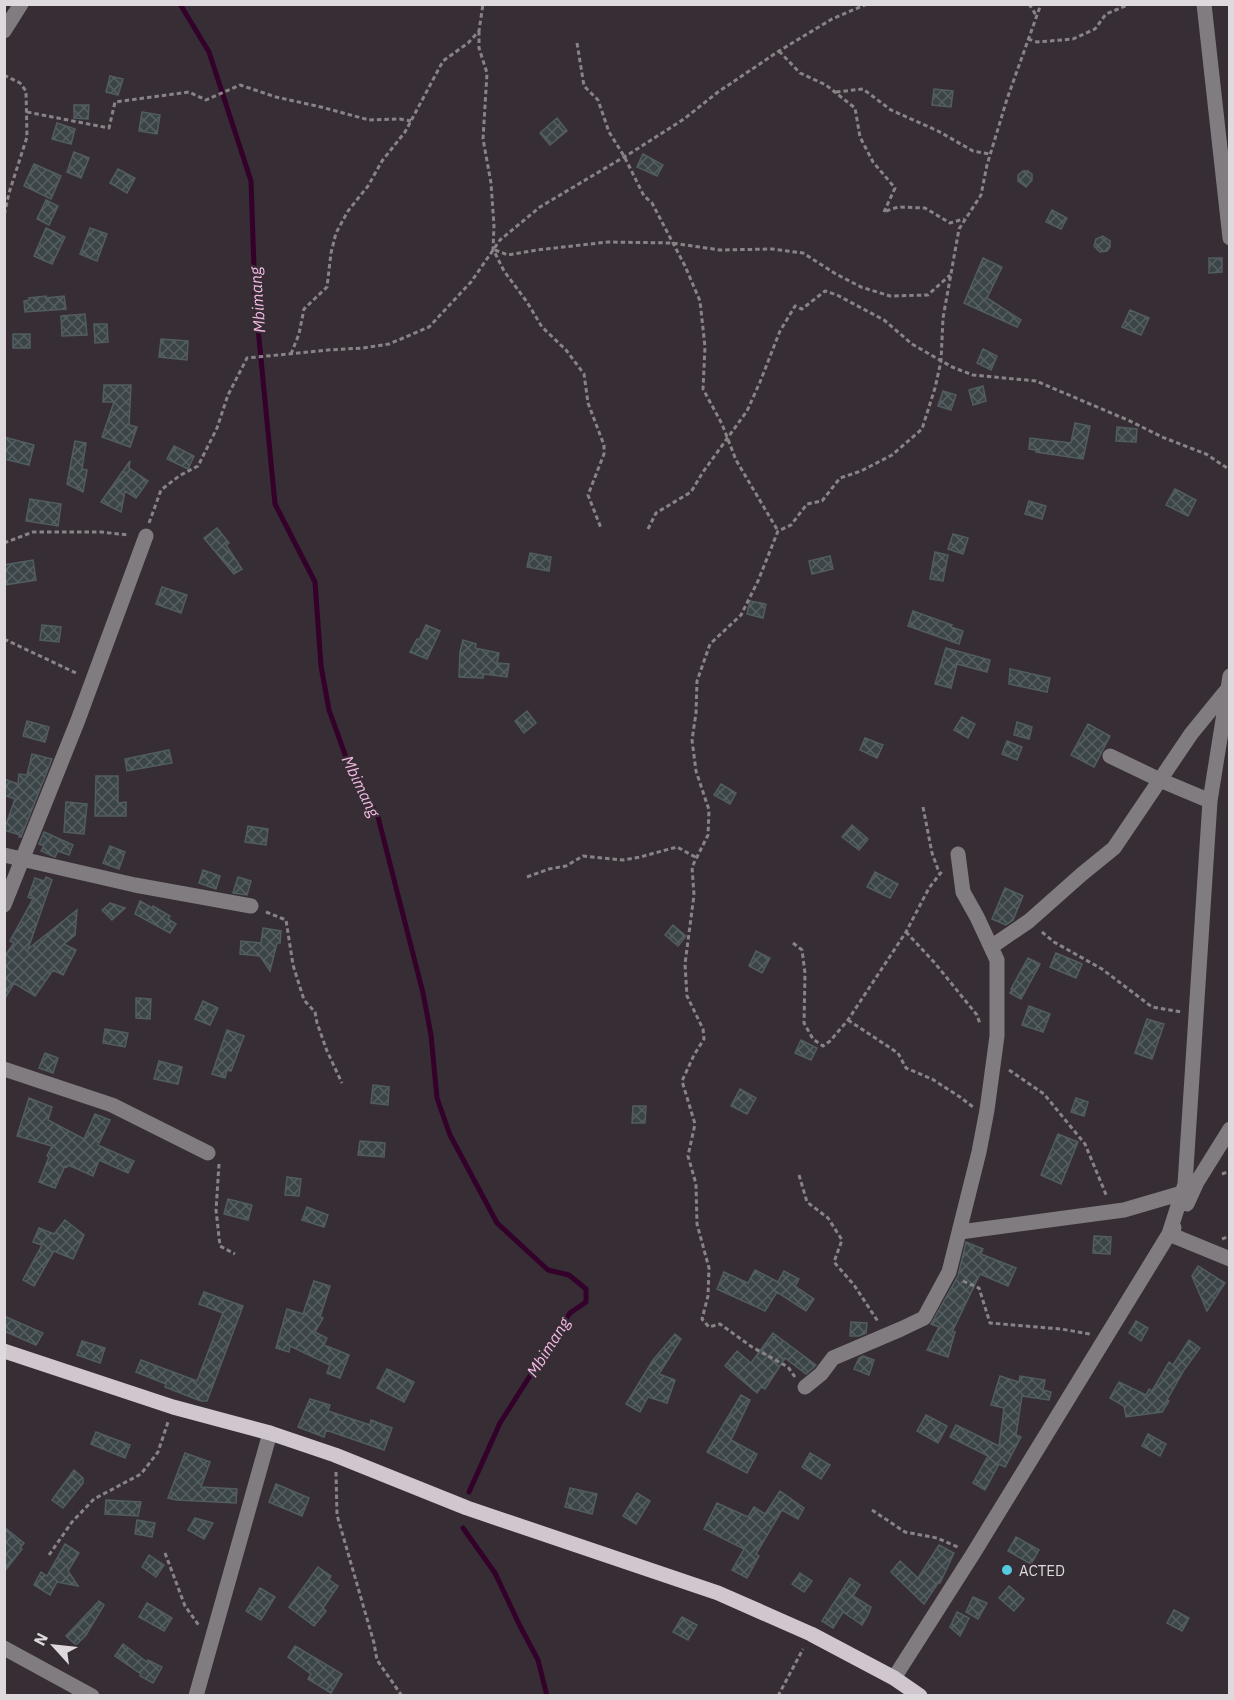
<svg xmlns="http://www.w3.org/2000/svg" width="1234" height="1700" font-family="'IBM Plex Sans',sans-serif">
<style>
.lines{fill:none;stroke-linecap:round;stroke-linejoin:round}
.stream{stroke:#33012a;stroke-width:5}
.building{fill:url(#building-cross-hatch);stroke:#525d60;stroke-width:1.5}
.path{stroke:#898387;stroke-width:3;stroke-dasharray:4.5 3;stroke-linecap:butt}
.minor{stroke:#807c7f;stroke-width:15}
.major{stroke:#cfc7cd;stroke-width:15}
.poi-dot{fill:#55cadf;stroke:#362e34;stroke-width:2}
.labels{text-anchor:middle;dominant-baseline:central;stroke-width:4.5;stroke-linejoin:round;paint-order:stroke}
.poi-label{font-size:15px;fill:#ded9dc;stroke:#362e34;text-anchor:start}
.water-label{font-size:16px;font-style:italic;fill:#f6bae6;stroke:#362e34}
</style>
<defs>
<pattern id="building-cross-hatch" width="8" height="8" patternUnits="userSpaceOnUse" patternTransform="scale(1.5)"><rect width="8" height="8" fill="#3b4548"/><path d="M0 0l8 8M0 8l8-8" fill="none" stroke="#575f62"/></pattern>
</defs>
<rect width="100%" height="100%" fill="#362e34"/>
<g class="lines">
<path class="stream" d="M180,4L209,52L251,181L255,297L275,504L315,582L321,666L329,710L347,760L378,817L423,993L431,1035L437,1098L450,1135L497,1223L548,1270L569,1275L586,1289V1302L570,1313L500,1423L469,1492
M463,1528L495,1573L520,1626L538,1660L547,1696"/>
</g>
<path class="building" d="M110,76L123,79L118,95L106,92Z
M934,89L953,91L951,107L932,105Z
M74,105H89L88,119L74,118Z
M142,112L160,115L157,134L139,131Z
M557,118L567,131L550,145L540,133Z
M57,123L75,129L71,144L52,139Z
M74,152L89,158L81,178L67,172Z
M643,154L663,165L657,176L637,167Z
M34,164L61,176L51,199L24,186Z
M118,169L135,178L127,193L110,183Z
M1023,171H1028L1032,174V180L1026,187L1018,181V175Z
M46,200L58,206L49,225L37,219Z
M1052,210L1067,218L1061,229L1046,222Z
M46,228L65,237L52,264L34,256Z
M90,228L107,234L97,261L80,254Z
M1103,236L1110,241V247L1107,251L1100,252L1094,246L1096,239Z
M983,258L1002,267L987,298L1021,320L1017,327L964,303Z
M1209,258H1222V272L1209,273Z
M46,296V298L64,296L66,309L25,312L24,301L29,300V298Z
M1130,310L1149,318L1141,335L1122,327Z
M85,314L87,335L62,336L61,316Z
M94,324H107L108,342L95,343Z
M13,334H30V348H13Z
M161,339L188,341L187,360L159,357Z
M983,349L997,356L991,370L977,363Z
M104,385H131L129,425L137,427L130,447L102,437L114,402H103Z
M983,386L986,401L973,405L969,390Z
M943,391L956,395L951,410L938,406Z
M1075,423L1090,426L1083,459L1036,452V450L1029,449L1030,438L1071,443Z
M1117,427L1137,429L1136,442L1116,441Z
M4,437L34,445L29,465L4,459Z
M75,441L86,443L82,469L87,470L83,492L67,484Z
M174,446L194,456L188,469L167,459Z
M130,461L129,468L148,481L136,498L125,491L121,512L101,502Z
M1175,489L1196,500L1188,516L1166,505Z
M30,499L61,504L58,526L26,521Z
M1029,501L1046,506L1042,519L1025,514Z
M217,528L229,543L226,545L242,569L234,574L204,538Z
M953,534L968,538L963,554L948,549Z
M935,552L948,555L943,581L930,579Z
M530,553L551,557L549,571L527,567Z
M830,556L833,569L812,574L809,561Z
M33,560L36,580L4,585V565Z
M162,587L187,595L181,613L156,604Z
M750,601L766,604L763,618L747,614Z
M913,611L952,625L951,627L963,631L959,644L908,626Z
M42,625L61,627L59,642L40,640Z
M426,625L440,631L427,659L410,652L417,639L419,640Z
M463,640L476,644L475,648L499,653L497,663L509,664L507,677L484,674L483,678L459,677L460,652Z
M946,648L990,660L987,672L957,664L951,688L935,684Z
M1010,669L1050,678L1047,692L1009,684Z
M527,711L536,723L524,733L515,721Z
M962,717L975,724L968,738L954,730Z
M27,721L49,727L45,742L23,736Z
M1017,722L1032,727L1029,739L1014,735Z
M1088,724L1110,736L1094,767L1071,755Z
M865,738L883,745L877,758L860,750Z
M1007,741L1022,747L1017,760L1002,754Z
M169,750L172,763L127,771L125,759Z
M32,754L52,759L21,837H19L20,835L4,830L15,799L4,795V779L18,784L19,774L27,775Z
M96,776H118V803L126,802V816H95Z
M721,784L736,793L730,804L714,795Z
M66,802L87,804L84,834L64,832Z
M852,825L868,839L859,850L842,837Z
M248,826L268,829L266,845L245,842Z
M44,832L73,845L69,855L58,851L55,857L41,851L44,846L39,844Z
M110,846L125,852L119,869L103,863Z
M203,870L220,876L216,889L199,883Z
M875,872L898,884L890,898L867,887Z
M46,877L52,880L28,949L77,910L75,935L64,944L76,950L63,975L53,970L35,996L14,983L4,1000V957L14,943L10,941L33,899L28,897L35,878L44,881Z
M238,877L251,881L247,895L233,893Z
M1005,888L1023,896L1013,920L1006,925L992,919Z
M140,901L152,908L153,906L170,916L168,919L176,924L170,933L135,914Z
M110,903L125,908L112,920L102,910Z
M673,925L686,936L678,946L665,935Z
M263,928L281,931L280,943H277L270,971L260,956L240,954L241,941L261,943Z
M756,951L770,958L762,973L749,966Z
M1056,953L1082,964L1076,978L1050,967Z
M1028,958L1040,964L1021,999L1010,993L1012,990L1011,989Z
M136,998L151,999L150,1019L136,1018Z
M203,1001L218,1008L210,1025L195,1019Z
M1029,1006L1050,1014L1043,1032L1022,1025Z
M1147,1019L1164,1024L1152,1059L1135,1053Z
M105,1029L128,1033L125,1047L103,1043Z
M227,1030L244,1036L231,1071L227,1070L225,1078L212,1074Z
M801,1040L817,1048L811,1060L795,1053Z
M45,1053L58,1058L53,1073L39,1068Z
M159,1061L182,1067L178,1084L154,1079Z
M373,1085L389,1087L388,1105L371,1103Z
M740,1089L756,1098L747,1114L731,1106Z
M29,1098L52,1107L48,1120L84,1139L95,1114L110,1120L98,1145L134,1161L128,1173L99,1160L93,1176L68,1165L67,1167L65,1166L55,1188L39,1182L49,1157L47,1156L52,1146L17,1136Z
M1076,1098L1088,1102L1084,1116L1071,1112Z
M633,1106H646L645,1123H632Z
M1058,1134L1078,1142L1061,1184L1041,1175Z
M360,1141L385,1143L384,1157L358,1155Z
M287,1177L301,1179L299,1196L285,1195Z
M228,1199L252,1205L248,1220L224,1214Z
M307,1207L328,1215L324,1227L302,1220Z
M65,1220L84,1235L73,1259L54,1251L34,1286L23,1280L42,1245L33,1242L39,1228L54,1234Z
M1094,1236L1111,1237L1110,1254L1093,1253Z
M966,1242L983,1249L981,1254L1016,1268L1008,1286L980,1274L952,1332H955L948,1357L927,1350L939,1327L931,1324L958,1276Z
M1198,1266L1225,1283L1207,1311L1192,1276Z
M755,1270L778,1282L784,1271L799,1279L795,1286L814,1299L806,1311L777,1292L765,1311L717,1289L724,1272L748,1283Z
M314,1281L330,1286L320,1317L323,1318L315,1332L327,1338L324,1345L349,1355L340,1378L327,1373L330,1365L290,1346L289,1352L276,1348L287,1309L303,1314Z
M204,1292L243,1306L207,1401H201L165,1387L166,1384L136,1372L141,1360L197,1381L223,1313L199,1304Z
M4,1316L43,1333L36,1345L4,1331Z
M1136,1321L1148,1328L1141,1341L1129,1333Z
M851,1322L867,1323L866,1333L859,1336H850Z
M773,1333L816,1365L806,1374L785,1358L765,1389L761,1387L757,1393L725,1366L737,1351L751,1363Z
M675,1334L681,1339L659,1374L675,1380L667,1403L648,1397L640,1412L626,1404L653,1360Z
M1189,1340L1200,1348L1184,1370L1167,1400L1169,1401L1162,1412L1126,1417L1124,1406L1110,1398L1119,1382L1146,1395L1149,1389L1152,1391L1169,1362L1173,1365Z
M82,1341L105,1348L100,1363L77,1355Z
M863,1356L874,1360L869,1375L854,1369L859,1358Z
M387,1369L414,1382L404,1402L377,1388Z
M1000,1376L1019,1382L1020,1376L1045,1380L1043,1390L1051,1392L1049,1400L1022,1396L1016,1435L1021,1437L1005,1467L999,1464L985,1490L973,1483L988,1456L950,1437L956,1425L999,1446L1004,1408L991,1405Z
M741,1395L750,1400L731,1440L757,1454L747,1473L707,1452Z
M310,1399L330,1405L328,1411L370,1425L371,1420L392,1428L384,1450L326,1430L324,1437L298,1427Z
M926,1415L947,1426L938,1443L917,1431Z
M96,1432L130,1445L125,1458L91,1444Z
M1148,1434L1166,1444L1160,1456L1142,1446Z
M185,1453L210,1462L201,1487L237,1489L236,1503L177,1500L168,1498Z
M810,1453L830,1465L821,1479L802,1467Z
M74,1470L83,1478V1483L63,1508L52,1500Z
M276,1484L309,1498L302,1516L269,1502Z
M570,1488L597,1494L592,1514L565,1507Z
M780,1491L804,1508L798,1519L782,1510L756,1554L759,1556L747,1578L732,1570L744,1549L704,1529L717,1503L748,1517L754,1507L765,1514Z
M637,1493L650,1501L636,1524L623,1516Z
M106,1500L141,1502L138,1516L105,1514Z
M195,1518L213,1523L204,1539L188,1530Z
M137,1520L155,1523L152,1537L135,1534Z
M4,1527L24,1543L20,1548L22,1549L4,1572Z
M1016,1537L1039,1550L1031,1564L1008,1551Z
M65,1544L79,1553L68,1571L78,1586L57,1582L50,1595L34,1585L41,1572L47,1576Z
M939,1545L954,1553L940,1583H938L924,1604L891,1572L900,1561L918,1578Z
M149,1555L164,1565L156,1577L142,1567Z
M318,1567L331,1576L329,1580L338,1586L323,1608L326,1611L314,1626L289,1607Z
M800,1573L812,1581L804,1592L792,1584Z
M850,1578L860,1585L853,1596L871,1607L869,1613L862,1625L843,1612L833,1628L822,1621Z
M1009,1586L1024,1599L1014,1611L999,1598Z
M260,1588L275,1597L261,1620L246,1611Z
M973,1597L987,1603L978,1619L966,1612Z
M99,1601L104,1605L86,1635L76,1645L66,1636Z
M147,1603L172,1618L164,1631L139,1617Z
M1174,1610L1189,1618L1182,1631L1167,1623Z
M957,1612L969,1618L960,1636L950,1627Z
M682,1617L697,1625L688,1640L673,1632Z
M123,1644L147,1662L148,1660L162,1667L153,1683L140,1676L141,1674L115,1656Z
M295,1646L342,1674L331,1693L308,1679L311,1674L288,1657Z"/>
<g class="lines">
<path class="path" d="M1029,4L1036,15
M479,31V48L487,73L483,139L491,183L494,226L493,249L504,271L527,302L542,327L566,350L584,374L588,403L604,445V454L588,495L601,528
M1028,39L1037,42L1073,39L1095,29L1106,14L1130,4
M577,43L584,86L598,100L609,132L624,156L644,196L652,203L685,266L700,301L705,347L703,389L722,424L736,460L778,531
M779,51L800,73L826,85L855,108L860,137L873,162L895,188L884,212
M4,75L20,83L26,91L27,137L9,193L4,216
M836,92L863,89L891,110L938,131L973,151L990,154
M27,112L109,128L115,102L189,92L206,100L240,85L276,97L321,107L369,120L400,119L411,121
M886,211L898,207L925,208L950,223L964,219
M495,250L508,255L537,250L608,242L672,243L720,250L772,249L803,253L836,274L861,287L890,296L928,295L950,275
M291,354L299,334L304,309L327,287L331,253L336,233L348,211L368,186L382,161L405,132L443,61L468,43L479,31L483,4
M149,523L161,490L179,476L198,466L217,428L228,395L247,358L328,350L363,348L389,344L429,327L471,282L500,240L540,207L634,151L684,119L718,92L779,51L832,19L867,4
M648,529L656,513L691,492L703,472L747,411L760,382L780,331L795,306L802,309L825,291L837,295L884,320L912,344L952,367L973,375L1036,381L1130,421L1162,437L1206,454L1230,470
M4,543L33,532H101L129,535
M4,639L76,673L78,675
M923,807L932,853L940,875
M527,877L549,869L566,866L583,856L623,860L640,857L677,847L697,858
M266,912L286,920L293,965L304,1000L315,1012L317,1023L327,1051L342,1083
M906,932L934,962L977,1015L980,1024
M1042,932L1054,942L1102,969L1152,1007L1182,1012
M793,943L802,950L805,973L804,1023L813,1039L823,1046L830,1041L848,1020L906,932L929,888L943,870
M848,1020L898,1053L906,1068L932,1079L960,1097L973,1107
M1009,1070L1044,1094L1085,1144L1107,1197
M219,1164L216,1210L220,1246L235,1254
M1222,1174L1230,1171
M799,1175L807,1202L828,1218L842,1240L834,1262L854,1285L879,1323
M1222,1239L1230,1236
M963,1281L979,1288L990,1323L1061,1329L1090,1334
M795,1377L788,1367L752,1347L720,1324L709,1327L702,1319L708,1296L709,1268L697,1224L696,1184L688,1156L695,1124L682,1081L694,1055L704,1039L703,1029L687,996L685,964L694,895L692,867L708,835L709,810L696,771L692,740L696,713L697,681L710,644L741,615L758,581L778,531L791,525L807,504L822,501L840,478L861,471L892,455L922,429L935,388L941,361L943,318L959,229L981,195L987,165L1007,99L1041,4
M336,1472L337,1515L374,1643L377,1660L402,1696
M872,1510L905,1532L937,1538L958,1547
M165,1553L185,1606L200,1627
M49,1555L72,1522L94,1499L141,1474L158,1452L168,1422
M778,1696L803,1649"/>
<path class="minor" d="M1204,4L1230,238
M4,31L21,4
M1110,756L1160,780L1210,801
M4,855L135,885L251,906
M4,905L78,720L146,536
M991,947L1029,921L1082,874L1114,848L1191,734L1226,691
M4,1069L112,1105L208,1153
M1187,1204L1197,1182L1230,1129
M1174,1228L1169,1234L1230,1259
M960,1232L1124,1210L1182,1193
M805,1387L821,1374L833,1358L901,1329L924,1318L949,1272L979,1152L987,1110L997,1036V960L977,917L963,892L958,854
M4,1648L92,1696
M894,1678L973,1554L1169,1234L1185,1184L1210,801L1230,676
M196,1696L270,1433"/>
<path class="major" d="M4,1351L173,1407L270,1433L335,1455L467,1508L718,1593L811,1634L894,1678L920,1696"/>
</g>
<circle class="poi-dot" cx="1007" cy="1570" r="6"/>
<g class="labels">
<g class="poi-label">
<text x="1019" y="1570">ACTED</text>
</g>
<g class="water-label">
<text transform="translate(257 300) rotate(-94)">Mbimang</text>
<text transform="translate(361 786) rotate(64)">Mbimang</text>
<text transform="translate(548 1347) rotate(-58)">Mbimang</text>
</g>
</g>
<rect width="1234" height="1700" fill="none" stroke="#ded9dc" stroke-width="12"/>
<g transform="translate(54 1646) rotate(297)" stroke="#362e34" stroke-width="4.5" paint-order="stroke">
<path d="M0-4.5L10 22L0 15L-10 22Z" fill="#ded9dc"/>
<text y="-9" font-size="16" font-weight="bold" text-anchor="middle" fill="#ded9dc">N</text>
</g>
</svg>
